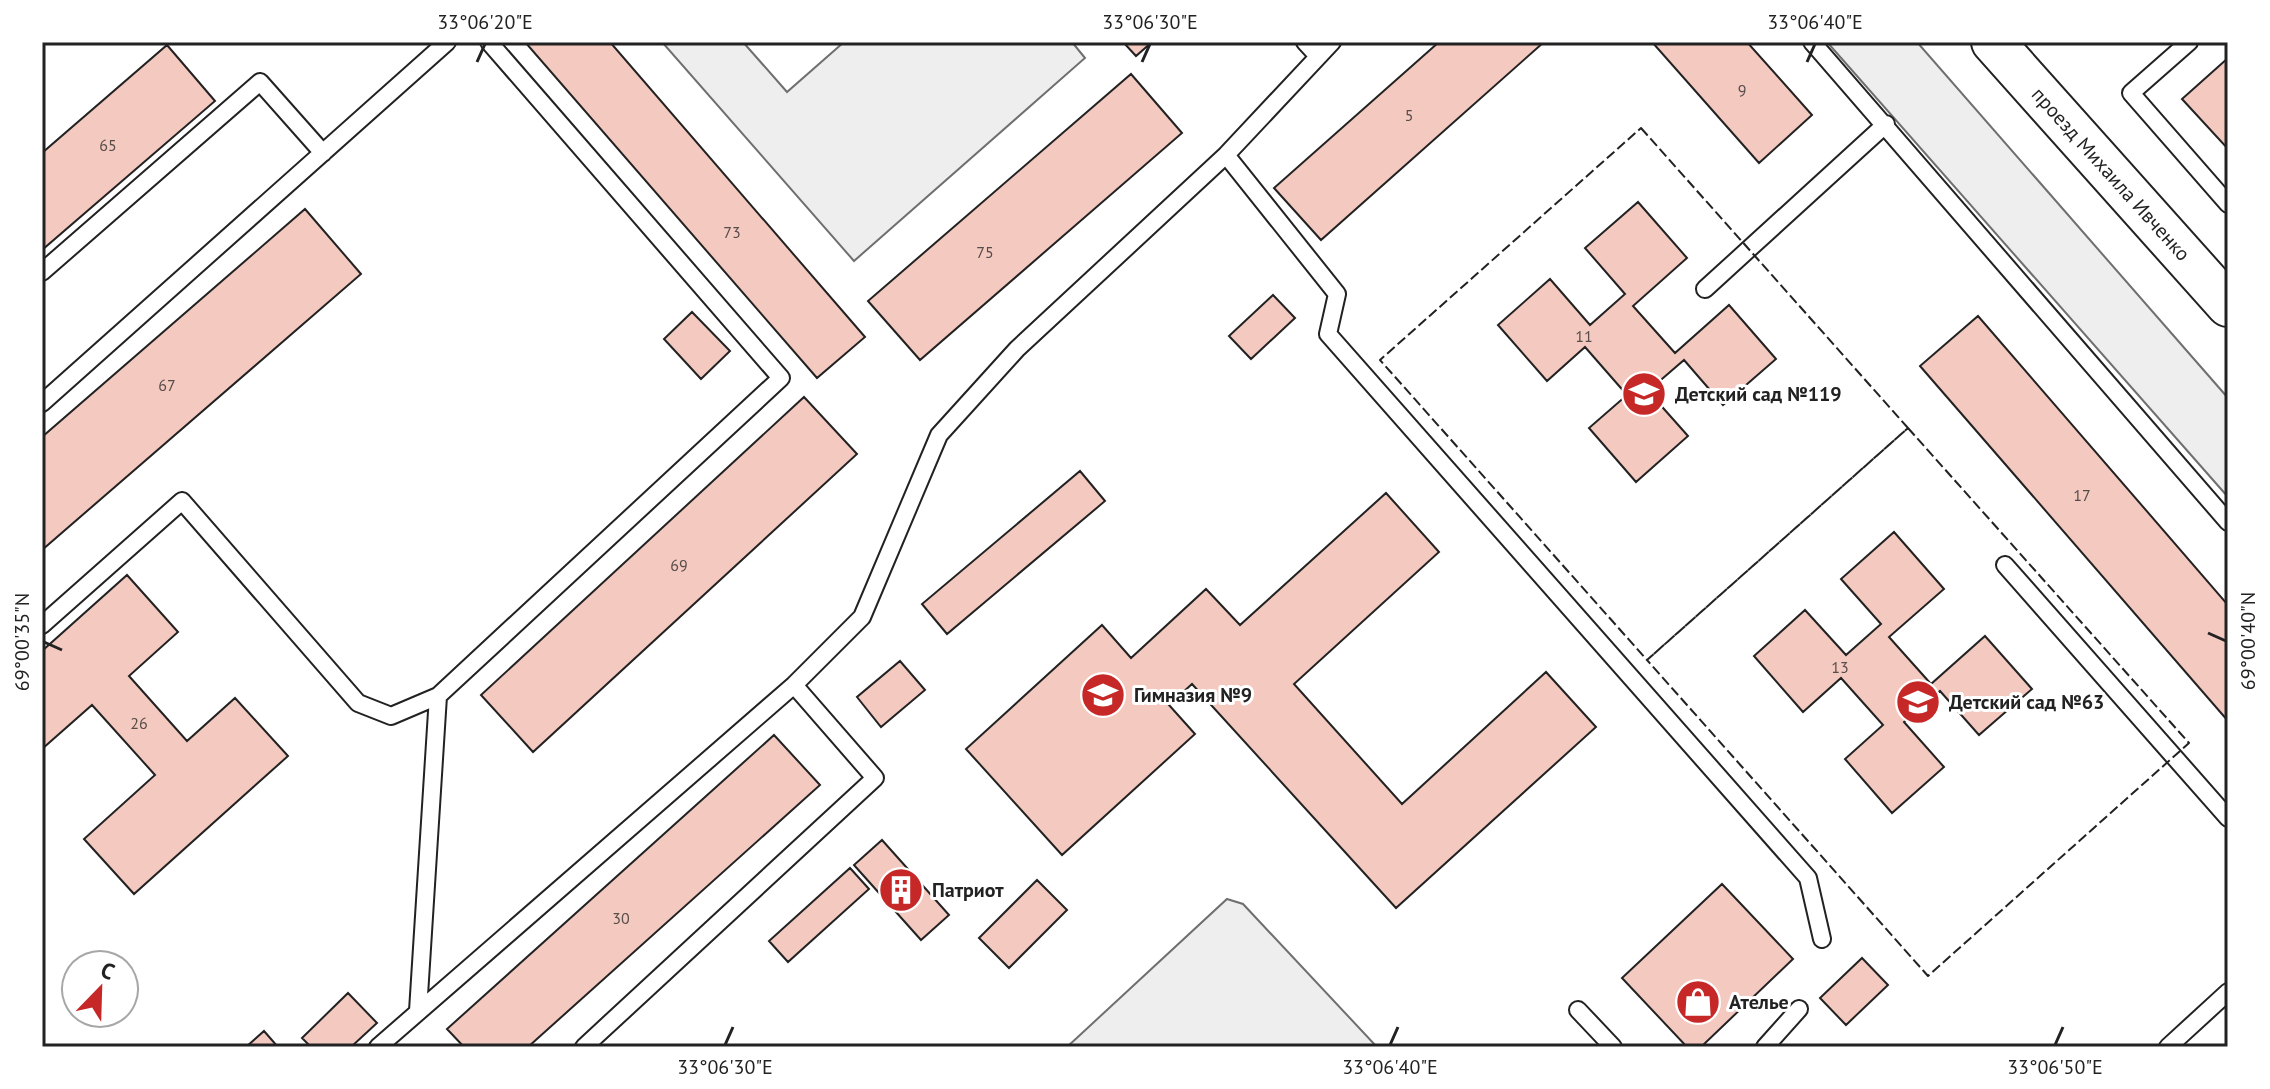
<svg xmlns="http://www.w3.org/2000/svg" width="2270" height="1089" font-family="'PT Sans',sans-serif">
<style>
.green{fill:#eee;stroke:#6f6f6f;stroke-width:2}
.building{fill:#f3c9c0;stroke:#222;stroke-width:2}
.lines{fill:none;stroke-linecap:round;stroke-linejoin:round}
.service-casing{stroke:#222;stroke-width:20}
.tertiary-casing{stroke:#222;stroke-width:46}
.service{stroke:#fff;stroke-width:16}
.tertiary{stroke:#fff;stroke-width:42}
.fence{stroke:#222;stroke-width:2;stroke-dasharray:10 4;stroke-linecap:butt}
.ticks{fill:none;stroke:#222;stroke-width:3}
.labels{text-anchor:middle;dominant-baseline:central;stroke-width:6;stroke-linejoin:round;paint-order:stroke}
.number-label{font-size:16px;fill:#564c4a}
.street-label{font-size:20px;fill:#222;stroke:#fff}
.poi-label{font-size:20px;font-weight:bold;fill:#222;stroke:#fff;text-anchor:start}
.neatline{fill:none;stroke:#222;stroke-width:3}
.ticks-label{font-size:20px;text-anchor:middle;fill:#222}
</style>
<rect width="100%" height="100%" fill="#fff"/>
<path class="green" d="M662,42H743L787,92L844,42H1072L1085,58L854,261Z
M1827,42H1917L2228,398V497Z
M1227,899L1243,904L1377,1047H1067Z"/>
<path class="building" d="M525,42H610L865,337L817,378Z
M1123,42H1152L1136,56Z
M1439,42H1544L1321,240L1274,188Z
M1652,42H1747L1812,115L1759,163Z
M167,45L215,101L42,250V153Z
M2228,58V149L2182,99Z
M1131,74L1182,133L920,360L868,301Z
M1638,202L1687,258L1633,306L1675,353L1729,305L1776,359L1723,405L1684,360L1648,391L1688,436L1636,482L1589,428L1627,395L1585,347L1547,381L1498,325L1550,279L1590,325L1625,294L1585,248Z
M305,209L361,274L42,550V437Z
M1273,295L1295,318L1251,359L1229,336Z
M692,312L730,351L701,379L664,339Z
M1978,316L2228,605V721L1920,366Z
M804,397L857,454L533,752L481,695Z
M1080,471L1105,501L947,634L922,604Z
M1386,493L1439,552L1294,684L1402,804L1546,672L1596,727L1396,908L1192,684L1169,705L1195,734L1062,855L966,749L1102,625L1131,658L1206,589L1240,625Z
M1894,532L1944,589L1889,637L1931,684L1985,636L2032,689L1979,735L1940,691L1904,722L1944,767L1892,813L1845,759L1883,725L1841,678L1803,712L1754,656L1805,610L1846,655L1881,624L1841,579Z
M127,575L178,632L129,676L187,741L235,698L288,756L134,894L84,839L155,775L92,705L42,749V651Z
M900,661L925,690L881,727L857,697Z
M774,735L820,785L528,1047H464L447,1029Z
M882,840L949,915L921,940L854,865Z
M850,868L869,889L788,962L769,941Z
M1037,880L1067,910L1009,968L979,938Z
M1722,884L1793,959L1701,1047H1687L1622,978Z
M1862,958L1888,985L1846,1025L1820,998Z
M348,993L377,1023L351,1047H311L302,1038Z
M264,1031L278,1047H246Z"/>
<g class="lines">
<g class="service-casing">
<path id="service" d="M1305,42L1317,55
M1812,42L2228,522
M2189,42L2131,93L2228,204
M1226,155L1337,294L1328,334L1808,878L1822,939
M42,272L260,82L323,153
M1705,289L1886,124
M42,403L447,42
M2005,565L2228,818
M42,625L182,501L358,703L391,716L438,696
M1578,1010L1613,1047
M418,1011L438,696L781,378L489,42
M378,1047L794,685L862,617L939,435L1017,349L1226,155L1332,42
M584,1047L875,778L794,685
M1765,1047L1799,1009
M2168,1047L2228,992"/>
</g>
<g class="tertiary-casing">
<path id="tertiary" d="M1993,42L2228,305"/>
</g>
<use href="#service" class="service"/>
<use href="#tertiary" class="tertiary"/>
<path class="fence" d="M1641,128L1908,428L1647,660L1380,360Z
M1908,428L2189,743L1928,976L1647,660Z"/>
</g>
<path class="ticks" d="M477,62L485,44M1142,62L1150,44M1807,62L1815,44M2208,633L2226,641M44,642L62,650M725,1045L733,1027M1390,1045L1398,1027M2055,1045L2063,1027"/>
<defs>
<g id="school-disc" transform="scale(2.3)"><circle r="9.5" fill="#c62828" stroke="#fff"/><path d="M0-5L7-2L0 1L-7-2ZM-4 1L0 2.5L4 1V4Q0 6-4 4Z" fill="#fff"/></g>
<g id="building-disc" transform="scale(2.3)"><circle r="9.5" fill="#c62828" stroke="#fff"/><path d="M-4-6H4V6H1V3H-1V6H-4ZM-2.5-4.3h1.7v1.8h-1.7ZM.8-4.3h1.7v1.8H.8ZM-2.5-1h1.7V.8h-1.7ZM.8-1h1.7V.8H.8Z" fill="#fff"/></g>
<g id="shop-disc" transform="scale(2.3)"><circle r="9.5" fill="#c62828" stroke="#fff"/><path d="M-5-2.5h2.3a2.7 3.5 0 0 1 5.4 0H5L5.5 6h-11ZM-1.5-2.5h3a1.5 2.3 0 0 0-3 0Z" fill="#fff"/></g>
</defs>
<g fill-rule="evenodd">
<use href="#school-disc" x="1644" y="394"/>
<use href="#school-disc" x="1103" y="695"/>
<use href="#school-disc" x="1918" y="702"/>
<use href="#building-disc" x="901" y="890"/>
<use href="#shop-disc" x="1698" y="1002"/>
</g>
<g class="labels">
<g class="number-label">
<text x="1742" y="90">9</text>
<text x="1409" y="115">5</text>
<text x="108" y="145">65</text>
<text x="732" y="232">73</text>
<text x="985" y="252">75</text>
<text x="1584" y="336">11</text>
<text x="167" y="385">67</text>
<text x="2082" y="495">17</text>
<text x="679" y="565">69</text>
<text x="1840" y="667">13</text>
<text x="139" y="723">26</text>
<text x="621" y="918">30</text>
</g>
<g class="street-label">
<text transform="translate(2111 174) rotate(48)">проезд Михаила Ивченко</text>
</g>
<g class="poi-label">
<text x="1675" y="394">Детский сад №119</text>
<text x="1134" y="695">Гимназия №9</text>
<text x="1949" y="702">Детский сад №63</text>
<text x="932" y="890">Патриот</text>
<text x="1729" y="1002">Ателье</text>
</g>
</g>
<rect width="2270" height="1089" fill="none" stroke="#ffffff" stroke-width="88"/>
<g transform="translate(100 989) rotate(23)"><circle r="38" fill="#ffffff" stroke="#a7a7a7" stroke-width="2"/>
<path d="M0-6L14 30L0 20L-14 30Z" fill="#c62828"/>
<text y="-12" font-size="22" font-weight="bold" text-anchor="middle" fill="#222222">С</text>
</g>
<rect x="44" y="44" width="2182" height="1001" class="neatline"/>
<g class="ticks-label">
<text x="485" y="29">33°06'20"E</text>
<text x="1150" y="29">33°06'30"E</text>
<text x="1815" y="29">33°06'40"E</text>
<text transform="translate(2248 641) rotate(-90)" y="7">69°00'40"N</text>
<text transform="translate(22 642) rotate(-90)" y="7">69°00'35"N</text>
<text x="725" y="1074">33°06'30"E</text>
<text x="1390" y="1074">33°06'40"E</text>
<text x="2055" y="1074">33°06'50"E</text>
</g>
</svg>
